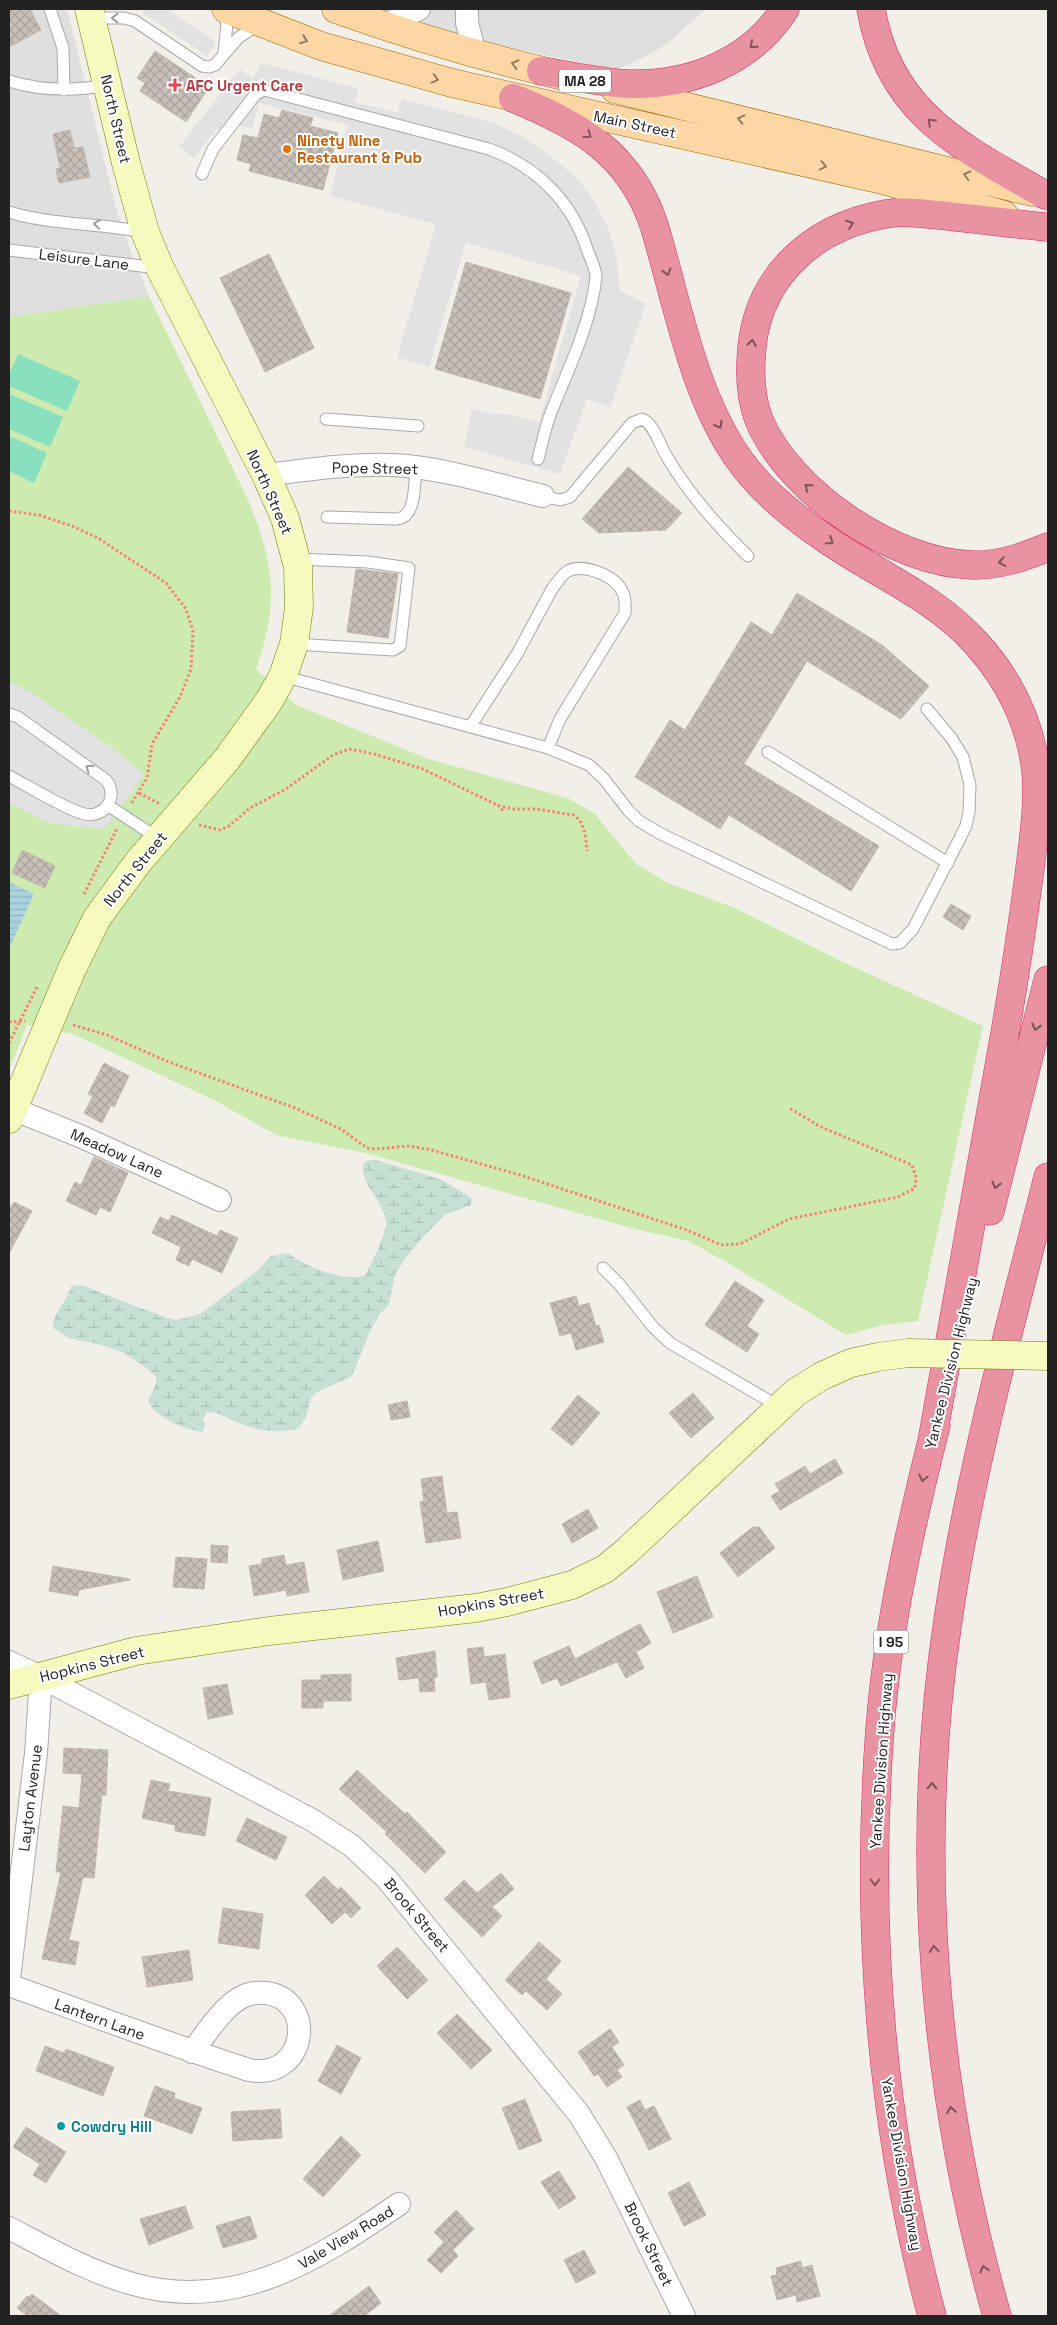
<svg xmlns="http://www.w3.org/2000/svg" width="1057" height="2325" font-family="'Space Grotesk',sans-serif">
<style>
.residential{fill:#e0dfdf}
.grass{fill:#cdebb0}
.wetland{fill:url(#wetland-marsh)}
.pitch{fill:#88e0be}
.parking{fill:#e2e2e2}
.water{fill:url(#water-rules)}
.building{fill:url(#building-cross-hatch);stroke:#c4b6ab}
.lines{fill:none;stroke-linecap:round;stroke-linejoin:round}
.service-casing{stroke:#a9a9a9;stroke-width:13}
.minor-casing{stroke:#a9a9a9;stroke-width:24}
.secondary-casing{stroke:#707d05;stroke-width:29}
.primary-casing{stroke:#a06b00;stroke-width:29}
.motorway-casing{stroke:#dc2a67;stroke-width:29}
.path{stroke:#fa8072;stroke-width:3;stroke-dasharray:2.5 2.5;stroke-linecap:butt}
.service{stroke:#fff;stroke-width:11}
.minor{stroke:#fff;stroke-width:22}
.secondary{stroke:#f7fabf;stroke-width:28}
.primary{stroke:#fcd6a4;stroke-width:28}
.motorway{stroke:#e892a2;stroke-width:28}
.secondary-bridge-casing{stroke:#707d05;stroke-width:29;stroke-linecap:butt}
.secondary-bridge{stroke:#f7fabf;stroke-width:28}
.oneway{stroke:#9c9c9c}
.oneway2{stroke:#8f7c63}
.oneway3{stroke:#7b545c}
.health-dot{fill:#e0444e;stroke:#fff;stroke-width:2}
.food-dot{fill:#e8710a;stroke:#fff;stroke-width:2}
.culture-dot{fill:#0f9aa8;stroke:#fff;stroke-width:2}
.labels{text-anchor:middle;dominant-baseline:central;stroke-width:4;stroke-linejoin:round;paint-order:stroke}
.shield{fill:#fff;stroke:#646464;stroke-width:1}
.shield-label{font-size:14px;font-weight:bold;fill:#222}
.health-label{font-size:15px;font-weight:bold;fill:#be3a42;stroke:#fff;text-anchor:start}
.street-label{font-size:15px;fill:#222;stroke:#fff}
.food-label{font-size:15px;font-weight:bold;fill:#c56008;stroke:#fff;text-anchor:start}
.culture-label{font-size:15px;font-weight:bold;fill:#0d838f;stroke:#fff;text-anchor:start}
</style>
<defs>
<pattern id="wetland-marsh" width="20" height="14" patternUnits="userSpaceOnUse" patternTransform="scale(1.25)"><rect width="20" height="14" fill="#c6e0d4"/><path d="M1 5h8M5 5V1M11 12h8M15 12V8" fill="none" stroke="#aac0b6"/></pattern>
<pattern id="water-rules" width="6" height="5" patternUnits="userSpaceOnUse" patternTransform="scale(1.25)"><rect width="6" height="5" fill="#aad3df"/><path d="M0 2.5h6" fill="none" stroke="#92b5bf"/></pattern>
<pattern id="building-cross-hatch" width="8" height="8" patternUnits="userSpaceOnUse" patternTransform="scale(1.25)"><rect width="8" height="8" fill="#c7bfb8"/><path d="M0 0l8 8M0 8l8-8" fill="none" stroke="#aba49e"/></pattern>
</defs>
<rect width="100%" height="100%" fill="#f2efe9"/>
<path class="residential" d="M9,9H67L117,212L131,252L149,296L9,317Z
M378,9H705L672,40L651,54L616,70L494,44Z"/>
<path class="grass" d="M149,296L249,502C275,565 279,604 256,669L296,705L429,759L568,798L595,814L636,864L668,883L735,908L843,962L983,1026L918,1321L883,1325L846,1335L728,1263L688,1241L631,1228L366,1153L276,1135L216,1101L73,1034L27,1025L9,1070V317Z"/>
<path class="wetland" d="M368,1160H375L440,1179L469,1196L472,1200L471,1205L445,1215L422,1238L405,1259L395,1275L389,1304L379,1315L370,1331L352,1376L317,1392L311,1398L306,1417L299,1428C276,1435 252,1430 230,1419C222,1415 217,1412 207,1412L203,1419L205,1427L202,1432C185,1430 155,1417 148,1401L156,1384V1377L149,1370L124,1353L102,1345L68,1338L53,1328C53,1312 67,1302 71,1286L81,1285L167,1318L177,1320L200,1314L256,1272L271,1256L288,1253C304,1266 345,1283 365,1275C371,1265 386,1234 386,1224C386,1202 358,1184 364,1163Z"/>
<path class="pitch" d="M18,354L80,381L67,411L9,386V375Z
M9,394L63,417L50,447L9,429Z
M9,436L47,453L34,483L9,471Z"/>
<path class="parking" d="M145,9H166L216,42L207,56L143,13Z
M261,63L358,88L355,102L397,113L402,99L494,123L523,137L548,154L575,176L590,195L607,225L616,254L620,291L646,304L610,407L587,399L560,474L464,447L472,409L491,414H507L539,422L581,276L466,242L429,367L397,357L436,224L330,196L348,125L259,103L252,129L238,125L216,130L194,158L179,147L240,69L253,79Z
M9,684L18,685L32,693L119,753L144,775L104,829L55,824L42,820L9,803Z"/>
<path class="water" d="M9,882L34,894L9,949Z"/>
<path class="building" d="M9,9H30L41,30L9,47Z
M155,51L209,87L186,122L140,91L145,83L137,78Z
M282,110L313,118L310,126L338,133L323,190L249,171L251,164L237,160L243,135L258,138L264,114L279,118Z
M70,130L74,148L83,147L90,177L59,183L56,169L60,168L53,134Z
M269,254L314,348L265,372L220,278Z
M466,262L571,293L540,399L435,369Z
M628,467L682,513L666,530L599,533L582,519Z
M356,569L398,574L388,638L347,632Z
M797,593L882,645L929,686L901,719L807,661L744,764L879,846L851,891L729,815L720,829L635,777L670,720L685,730L751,622L772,635Z
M22,850L55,866L45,888L12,873Z
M951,904L971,916L963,930L943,917Z
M104,1063L129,1076L114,1107L111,1105L102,1123L84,1113L93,1096L88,1094Z
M94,1157L128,1173L110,1212L100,1207L96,1215L66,1201L75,1182L81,1185Z
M14,1202L32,1211L9,1253V1211Z
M172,1215L217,1236L220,1230L238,1238L222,1273L192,1259L189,1266L176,1260L181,1247L152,1233L160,1217L169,1221Z
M735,1281L764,1300L747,1326L759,1334L747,1352L705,1325Z
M576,1296L579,1306L589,1303L596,1326L599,1325L604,1342L576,1350L571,1333L560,1336L550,1303Z
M693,1393L714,1418L691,1438L669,1413Z
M578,1395L600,1413L572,1446L551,1429Z
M407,1401L410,1417L391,1420L388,1405Z
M835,1459L843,1473L780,1510L771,1496L780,1491L775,1484L805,1466L810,1474Z
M442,1476L447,1513L457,1512L461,1538L426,1543L420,1502L424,1501L421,1479Z
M588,1509L598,1528L572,1543L562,1524Z
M753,1527H759L775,1548L738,1577L720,1553Z
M378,1541L384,1571L343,1580L337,1550Z
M211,1545L228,1546L227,1563L211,1562Z
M284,1555L286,1565L304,1562L309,1592L287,1596L286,1590L254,1596L249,1566L262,1564V1559Z
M176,1557L207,1559L204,1589L173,1587Z
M53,1566L130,1579V1580L79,1590L78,1596L49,1591Z
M697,1576L713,1617L673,1633L657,1592Z
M640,1624L651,1643L636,1652L644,1668L626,1678L617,1662L561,1686L557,1678L542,1684L533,1662L569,1646L575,1659Z
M483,1647L484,1657L505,1654L510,1697L489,1700L486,1682L471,1684L467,1649Z
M435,1651L437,1677L434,1678L435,1691L420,1692L419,1678L399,1680L396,1658Z
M351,1674V1701H323V1708H302V1680H321V1675Z
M227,1684L233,1714L208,1719L203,1688Z
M64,1748L108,1750L106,1795H102L94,1878L83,1877L69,1940L79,1942L75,1965L42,1959L61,1872H56L63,1806L79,1808L82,1774L63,1773Z
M357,1770L405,1814L407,1812L446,1852L425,1873L385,1834L387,1832L339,1789Z
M151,1780L170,1784L168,1791L211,1798L205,1836L175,1831V1825L142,1818Z
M247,1818L287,1837L276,1860L236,1841Z
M501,1873L514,1889L492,1907L502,1916L482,1937L444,1899L464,1880L477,1893Z
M324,1876L338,1890L341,1887L361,1908L351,1918L345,1912L332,1924L305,1895Z
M223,1908L263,1914L259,1949L218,1943Z
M539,1942L561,1961L546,1979L562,1994L547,2010L526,1991L522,1995L505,1980Z
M397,1947L428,1980L407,1999L377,1966Z
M189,1950L193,1980L147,1987L142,1957Z
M457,2014L492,2050L471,2069L437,2033Z
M610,2029L619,2042L612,2047L624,2065L617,2070L622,2077L607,2087L598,2074L594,2076L578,2052Z
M337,2045L361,2058L341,2094L318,2081Z
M45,2046L64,2053L66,2049L114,2067L103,2096L36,2071Z
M155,2086L175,2093L174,2098L202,2108L192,2134L144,2116Z
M525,2099L542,2141L519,2150L502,2108Z
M640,2100L645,2110L654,2106L671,2139L649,2150L627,2107Z
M280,2109L282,2138L233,2141L231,2112Z
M26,2127L66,2152L46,2183L33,2175L40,2164L13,2147Z
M341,2136L361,2155L323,2197L303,2179Z
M559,2171L576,2198L559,2209L541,2182Z
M689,2182L706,2215L684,2226L668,2193Z
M185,2206L193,2228L149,2245L140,2219Z
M456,2210L474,2229L453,2250L458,2256L441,2273L427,2260L444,2242L434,2232Z
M250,2216L257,2238L223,2248L216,2226Z
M584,2250L596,2273L576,2283L564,2260Z
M801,2261L802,2268L812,2265L820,2296L797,2302L796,2295L777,2300L771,2276L777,2275L776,2268Z
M369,2286L381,2303L364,2316H329Z
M32,2294L61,2316H28L17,2308L27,2296L29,2297Z"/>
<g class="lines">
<g class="service-casing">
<path id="service" d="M50,9L63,48L64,90
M223,11L227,24L224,52
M91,18H124L135,21L202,66L209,67L215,65L238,38L250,30L259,27
M9,81C41,91 75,91 108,85
M202,174L213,149L255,95L264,90L489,149C538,167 573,203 588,252C591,259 596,270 596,277C591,324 567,372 550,415C545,429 542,444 538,459
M9,212C50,225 100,223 143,232
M9,250L158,268
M326,419L418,426
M543,496L560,500L570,497L632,423L642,419C654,423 660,446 667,457C689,494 717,526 748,556
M327,517L396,519C417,518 414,483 416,468
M294,644L393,650L400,646L409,568L368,562L297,559
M283,676L548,748
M9,714L18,717L106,780C120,798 103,821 81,813C60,806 30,787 9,776
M470,727L517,654L552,589C557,583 562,574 568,571C585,563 616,576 623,593C626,599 625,606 625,613L560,719L548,748L589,765L604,779L628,810L639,821L661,834L892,944L900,943L913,929L956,846L966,826L969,812L970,785L963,757L952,739L927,709
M768,752L948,863
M109,806L159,839
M603,1268L619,1284L653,1327L670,1343L778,1406"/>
</g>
<g class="minor-casing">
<path id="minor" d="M467,9V23L475,54
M383,26L419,9
M266,475C312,469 360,462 407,466C453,471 498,485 543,496
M13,1109L80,1136L220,1200
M9,1662L41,1677L312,1820L352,1846L386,1878L579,2114L606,2158L684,2316
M9,1979L36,1753L41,1677
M9,1985C89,2014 168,2044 249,2070C306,2081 318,2000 266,1993C257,1992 248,1993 240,1998C221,2009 206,2034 192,2052
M9,2228C49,2249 89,2272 133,2284C235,2313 319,2259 399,2204"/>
</g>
<g class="secondary-casing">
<path id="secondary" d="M9,1119L71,971L97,918L139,861L227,759L269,701L283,676L294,644L299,607L298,567L285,518L266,475L160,268L145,232L126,163L89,9
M9,1685L136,1651L269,1631L476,1608L507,1602L572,1585L605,1569L627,1551L796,1392L822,1376L851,1363L878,1357L908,1353"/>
</g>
<g class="primary-casing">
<path id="primary" d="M226,9L321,46L452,83L883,180L1004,215
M336,9C411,36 486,58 564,76
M615,89L1032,192"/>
</g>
<g class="motorway-casing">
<path id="motorway" d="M871,9C889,114 962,147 1045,195
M541,71C570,75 601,83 631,84C693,85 751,61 785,9
M513,98C579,125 630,153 654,225C677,301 692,392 738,458C760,490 791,515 823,537C874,573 934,596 976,643C1009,679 1031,724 1036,772C1039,806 1033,842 1029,876C1022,928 1014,981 1005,1033C980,1169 956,1305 932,1441
M1046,227C1016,224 986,220 956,217C933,215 908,210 885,214C808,228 753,281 751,361C750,380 752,402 759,420C789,492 894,563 972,565C999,566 1023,557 1048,547
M990,1211L1048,980
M932,2316C881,2125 865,1925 880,1728C888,1625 911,1524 936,1425
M997,2316C933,2091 913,1852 948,1620C970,1470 1011,1323 1048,1177"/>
</g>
<path class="path" d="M9,511L39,515L72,526L98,538L166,583L186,609L193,631L191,669L180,697L152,744L147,778L131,804
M139,793L160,804
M498,805L504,812
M199,825L220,830L229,826L250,808L286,789L333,755L349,749L374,754L423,769L497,805L513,809H537L573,815C585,821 586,839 587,851
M84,894L117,829
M9,1022L25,1021
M73,1025L107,1035L169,1062L295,1108L341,1129L367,1148L375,1149L409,1146L432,1150L520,1175L687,1230L721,1245L740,1244L789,1219L898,1197L915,1188L916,1177L912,1165L821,1127L789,1108
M9,1043L37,987"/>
<use href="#service" class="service"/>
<use href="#minor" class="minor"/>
<use href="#secondary" class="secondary"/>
<use href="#primary" class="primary"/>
<use href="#motorway" class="motorway"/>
<g class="secondary-bridge-casing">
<path id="secondary-bridge" d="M908,1353L1048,1356"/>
</g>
<use href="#secondary-bridge" class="secondary-bridge"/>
</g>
<defs><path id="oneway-chevron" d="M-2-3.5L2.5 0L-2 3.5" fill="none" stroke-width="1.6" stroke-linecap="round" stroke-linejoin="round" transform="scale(1.25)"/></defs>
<g class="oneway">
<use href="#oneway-chevron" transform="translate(115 18) rotate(-179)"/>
<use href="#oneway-chevron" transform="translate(97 224) rotate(-174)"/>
<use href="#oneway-chevron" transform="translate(89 768) rotate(-145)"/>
</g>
<g class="oneway2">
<use href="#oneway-chevron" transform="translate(304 40) rotate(21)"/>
<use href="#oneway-chevron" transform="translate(515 64) rotate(-166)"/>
<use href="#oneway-chevron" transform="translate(435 79) rotate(15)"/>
<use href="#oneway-chevron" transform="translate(741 119) rotate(-167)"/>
<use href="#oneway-chevron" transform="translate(823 166) rotate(13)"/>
<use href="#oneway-chevron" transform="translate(967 175) rotate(-166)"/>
</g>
<g class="oneway3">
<use href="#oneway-chevron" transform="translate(753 45) rotate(139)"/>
<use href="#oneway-chevron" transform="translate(931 122) rotate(-136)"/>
<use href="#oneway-chevron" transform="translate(588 135) rotate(36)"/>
<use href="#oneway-chevron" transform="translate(850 224) rotate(-20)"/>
<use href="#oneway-chevron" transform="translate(667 272) rotate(74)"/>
<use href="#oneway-chevron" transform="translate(752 343) rotate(-81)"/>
<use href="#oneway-chevron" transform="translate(719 425) rotate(60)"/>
<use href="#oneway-chevron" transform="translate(808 487) rotate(-139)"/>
<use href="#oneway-chevron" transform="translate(830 541) rotate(32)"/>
<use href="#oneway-chevron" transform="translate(1002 562) rotate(170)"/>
<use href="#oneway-chevron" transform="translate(1036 1027) rotate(104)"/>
<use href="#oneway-chevron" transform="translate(996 1185) rotate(104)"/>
<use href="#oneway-chevron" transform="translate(923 1478) rotate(103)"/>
<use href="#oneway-chevron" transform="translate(932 1786) rotate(-88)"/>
<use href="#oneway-chevron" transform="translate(875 1882) rotate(90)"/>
<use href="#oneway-chevron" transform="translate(934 1949) rotate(-95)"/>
<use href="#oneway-chevron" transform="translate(951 2110) rotate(-99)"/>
<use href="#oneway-chevron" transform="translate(984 2269) rotate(-106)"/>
</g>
<path class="health-dot" d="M172.5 77.5h5v5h5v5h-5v5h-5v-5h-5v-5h5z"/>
<circle class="food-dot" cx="287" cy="149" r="5"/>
<circle class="culture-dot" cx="61" cy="2126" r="5"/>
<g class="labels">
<g class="shield">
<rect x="559" y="69.5" width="52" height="23" rx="4"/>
<rect x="873.5" y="1630.5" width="35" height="23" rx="4"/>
</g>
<g class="shield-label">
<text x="585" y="81">MA 28</text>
<text x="891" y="1642">I 95</text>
</g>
<g class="health-label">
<text x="186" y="85">AFC Urgent Care</text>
</g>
<g class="street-label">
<text transform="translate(116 119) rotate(77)">North Street</text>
<text transform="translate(635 124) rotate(12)">Main Street</text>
<text transform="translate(84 259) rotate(7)">Leisure Lane</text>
<text transform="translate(375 468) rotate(1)">Pope Street</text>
<text transform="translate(270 492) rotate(66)">North Street</text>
<text transform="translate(135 869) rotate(-51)">North Street</text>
<text transform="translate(117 1153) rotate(24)">Meadow Lane</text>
<text transform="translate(951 1363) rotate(-76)">Yankee Division Highway</text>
<text transform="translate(491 1602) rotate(-10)">Hopkins Street</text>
<text transform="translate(92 1664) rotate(-14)">Hopkins Street</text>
<text transform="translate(881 1761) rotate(-86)">Yankee Division Highway</text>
<text transform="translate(30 1798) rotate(-83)">Layton Avenue</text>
<text transform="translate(417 1915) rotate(50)">Brook Street</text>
<text transform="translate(100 2019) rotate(20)">Lantern Lane</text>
<text transform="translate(902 2164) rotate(80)">Yankee Division Highway</text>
<text transform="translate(346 2237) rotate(-31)">Vale View Road</text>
<text transform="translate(649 2244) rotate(64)">Brook Street</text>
</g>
<g class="food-label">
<text x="297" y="140">Ninety Nine<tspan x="297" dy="17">Restaurant &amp; Pub</tspan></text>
</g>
<g class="culture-label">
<text x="71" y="2126">Cowdry Hill</text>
</g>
</g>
<rect width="1057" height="2325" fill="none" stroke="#222222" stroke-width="20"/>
</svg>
